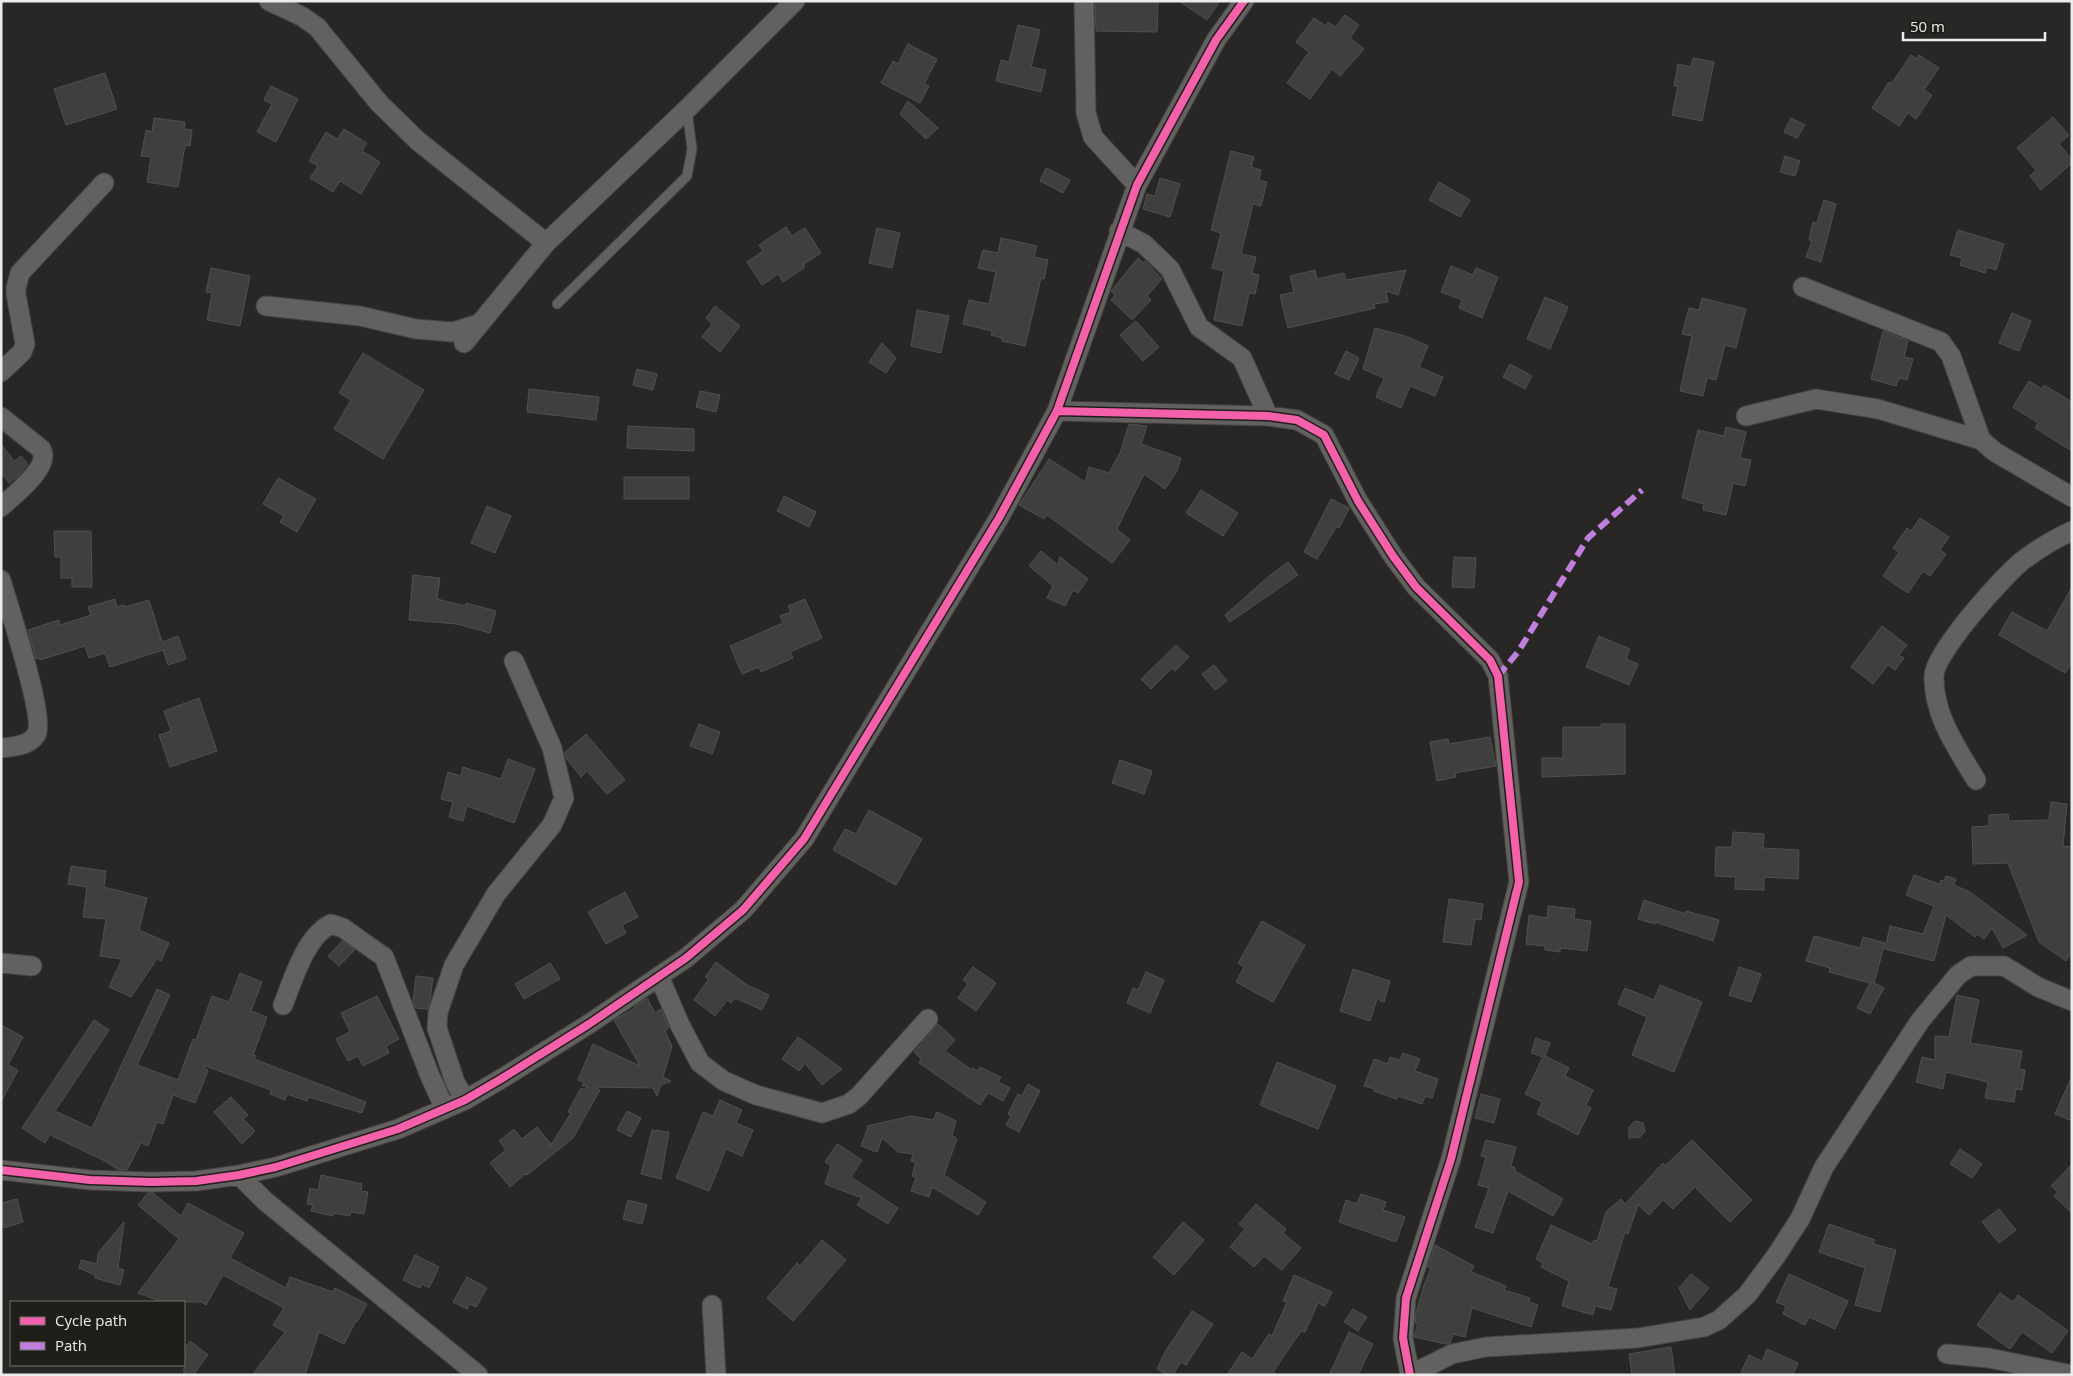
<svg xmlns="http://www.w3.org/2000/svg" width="2073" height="1376" font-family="'Open Sans',sans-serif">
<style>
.building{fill:#3f3f3d;stroke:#51504f}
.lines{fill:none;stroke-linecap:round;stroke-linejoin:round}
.service-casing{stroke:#454443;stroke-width:11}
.minor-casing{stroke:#454443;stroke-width:21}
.service{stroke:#626160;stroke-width:9}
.minor{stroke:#626160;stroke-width:19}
.quiet{stroke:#c07fdc;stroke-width:6;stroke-dasharray:12 6;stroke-linecap:butt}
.cycleway-casing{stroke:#201e1a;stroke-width:11}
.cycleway{stroke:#f560ab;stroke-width:8}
</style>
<rect width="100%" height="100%" fill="#282725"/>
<path class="building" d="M1095,1H1158L1157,32L1096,31Z
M1179,1H1220L1207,20Z
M1345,15L1359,25L1350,38L1364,49L1340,76L1332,69L1310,99L1287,83L1309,52L1296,42L1314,18L1326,26L1328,22L1335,27Z
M1018,25L1040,30L1031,67L1046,70L1041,92L996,81L1001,60L1009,62Z
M908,44L937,59L924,84L929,86L920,103L881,83L893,61L898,64Z
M1911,55L1917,59L1919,55L1939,68L1924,90L1932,95L1916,119L1908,113L1899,126L1872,108L1889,82L1892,83Z
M1693,58L1714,62L1702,121L1672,115L1678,86H1674L1678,64L1691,67Z
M105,73L117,109L66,125L54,89Z
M271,86L298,99L276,142L257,132L272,104L264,100Z
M908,101L938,128L926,139L900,114Z
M2053,117L2069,135L2059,144L2072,159V163L2041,190L2030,176L2036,170L2017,148Z
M154,118L185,122L184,129L192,130L190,146L185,145L178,187L147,182L151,157L141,156L146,130L152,132Z
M1791,118L1805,125L1797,138L1784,132Z
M344,129L367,143L362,151L380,162L361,194L340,181L333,192L310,178L318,166L309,161L326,132L337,139Z
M1231,151L1254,157L1251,167L1261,170L1259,180L1267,182L1261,206L1253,204L1241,254L1256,257L1252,273L1259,275L1255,294L1249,293L1242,326L1214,320L1224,271L1212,268L1221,233L1211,230Z
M1785,156L1800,161L1795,176L1780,172Z
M1046,168L1070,180L1063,193L1040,181Z
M1160,178L1180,184L1170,217L1143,209L1147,194L1155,196Z
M1439,182L1470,200L1460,217L1429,200Z
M1824,200L1836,204L1821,262L1806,257L1812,241L1809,240L1813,222L1817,223Z
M786,227L792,236L805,228L821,253L804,264V268L783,282L778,274L762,285L747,262L763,251L759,245Z
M877,228L900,233L892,268L869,263Z
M1958,230L2004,244L1996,270L1987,267L1985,273L1960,265L1962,258L1950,255Z
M1001,238L1037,246L1034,257L1048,260L1044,279L1041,278L1025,346L1002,341V338L991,335L992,331L963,324L969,300L989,304L996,272L978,268L983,250L998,253Z
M1138,258L1144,263L1145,261L1162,279L1147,296L1151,300L1132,320L1111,300L1115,295L1111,291Z
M1451,266L1473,275L1476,268L1498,277L1482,318L1459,308L1462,300L1441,292Z
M211,268L250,276L240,326L207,320L212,293L206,292Z
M1315,270L1317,279L1344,273L1346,280L1406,270L1398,295L1386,291L1388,302L1374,304L1375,308L1288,328L1280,295L1294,292L1290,276Z
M1545,297L1568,307L1550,349L1527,339Z
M1702,298L1746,309L1736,348L1725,345L1716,380L1707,378L1703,396L1680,391L1692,336L1682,334L1689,308L1699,310Z
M715,306L740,326L720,352L702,337L712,324L706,318Z
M917,310L949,316L941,353L911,346Z
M2012,313L2031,321L2019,351L1999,343Z
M1136,321L1159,347L1143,361L1120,335Z
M1375,328L1405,336L1428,346L1419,367L1443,377L1435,396L1410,386L1401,408L1376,397L1384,378L1363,369Z
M1883,331L1908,341L1904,357L1913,359L1907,380L1899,378L1896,386L1871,379Z
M882,343L896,358L886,373L869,362Z
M1346,351L1359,358L1349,380L1335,374Z
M363,353L424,390L383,459L334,429L351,400L339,393Z
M1510,364L1532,376L1525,389L1503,377Z
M637,369L657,374L653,390L633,385Z
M2029,381L2042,389L2044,385L2072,402V451L2035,428L2038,423L2013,407Z
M529,389L599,397L596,420L527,412Z
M700,391L720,395L716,412L696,407Z
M1129,424L1147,426L1141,444L1181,458L1177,471L1165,489L1144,474L1117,529L1130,540L1112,563L1047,515L1044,519L1019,505L1049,459L1085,482L1089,467L1109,473L1120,453Z
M628,426L694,429V451L627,448Z
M1726,427L1746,432L1740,458L1751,460L1745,486L1733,483L1726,515L1703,510L1704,504L1682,498L1698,430L1724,436Z
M1,444L14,461L21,456L28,464L18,476L9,483L1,472Z
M624,477H689V499H624Z
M278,478L316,499L297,532L280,522L284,516L263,504Z
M1201,490L1238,513L1223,536L1186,513Z
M784,496L816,512L809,527L777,511Z
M1331,499L1349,508L1339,528L1336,527L1317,559L1304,552Z
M487,506L511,516L495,553L471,543Z
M1920,518L1949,537L1940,550L1946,554L1930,576L1923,571L1908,593L1883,576L1899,552L1893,548L1907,528L1911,531Z
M54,531H91L92,587H72V578H61V557H55Z
M1041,551L1058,565L1060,557L1088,579L1078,593L1073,590L1065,606L1047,598L1053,586L1029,566Z
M1454,557L1476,558L1474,588L1452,587Z
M1288,562L1298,575L1230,622L1225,615L1268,577Z
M413,575L440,578L437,599L465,606L466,603L496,611L490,633L457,624L409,620Z
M2072,587V662L2065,673L1999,635L2012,612L2047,631Z
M115,599L117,607L124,605L125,607L149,600L162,642L178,636L186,659L168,665L163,650L110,667L105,653L89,658L85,646L40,660L39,658L36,659L28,630L59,620L60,625L91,615L88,607Z
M805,599L822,638L790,652L793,658L761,672L759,667L742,674L730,646L783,623L780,616L791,612L788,606Z
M1882,626L1907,645L1899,655L1904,658L1895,670L1888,665L1873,684L1851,667Z
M1599,636L1630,649L1626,659L1638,664L1629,685L1586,667Z
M1176,645L1189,657L1175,671L1172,668L1151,689L1141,679Z
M1214,665L1227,681L1215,690L1202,674Z
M199,698L217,751L170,767L159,735L171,731L164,711Z
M699,724L720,732L712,754L690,746Z
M1601,724H1625V774L1542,777V758H1563V727H1601Z
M586,734L625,780L607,794L587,771L581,777L566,758L565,752Z
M1490,737L1496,766L1455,773L1456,777L1437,781L1430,742L1448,739L1449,744Z
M508,759L535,769L514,823L467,806L463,821L449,817L453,802L441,799L448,772L461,776L463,767L501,779Z
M1120,760L1152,771L1144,794L1112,783Z
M2051,802L2067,804L2063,846L2072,847V952L2066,961L2039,942L2008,863L1973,864L1972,827L1989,826V815L2008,814L2009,821L2049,820Z
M869,810L922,839L896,885L833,850L845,829L856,834Z
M1733,832L1764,834L1763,848L1799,850L1798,879L1764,877V890L1735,889L1736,877L1715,876L1716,847H1732Z
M71,866L106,871L104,887L147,898L139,930L169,943L161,961L157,959L131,997L109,987L122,959L100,956L106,919L83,917L87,887L68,884Z
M1914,875L1939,884L1941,880L1944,881L1946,876L1956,879L1954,885L1970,892L2027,935L2003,948L1992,928L1984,939L1977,934L1975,937L1946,915L1934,961L1885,949L1890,926L1923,934L1934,906L1906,895Z
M625,892L638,917L622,925L626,933L606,944L588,912Z
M1449,899L1483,904L1481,920L1475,919L1471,945L1443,942Z
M1644,900L1686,914V911L1719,920L1713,941L1655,922V924L1638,919Z
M1548,906L1575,909L1574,919L1591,921L1587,951L1560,948V952L1545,950V946L1526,944L1529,915L1547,918Z
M1262,921L1305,945L1273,1002L1236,982L1244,967L1238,963Z
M1814,936L1860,948L1863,937L1885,943L1874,983L1884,988L1870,1014L1857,1008L1870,983L1829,972L1830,968L1806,961Z
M342,941L355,950L339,966L328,956Z
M716,962L747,985L769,995L762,1010L735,998L731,1003L727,1000L715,1016L694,1000L709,979L705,977Z
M550,963L560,979L524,999L515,984Z
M973,967L996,983L976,1011L958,998L968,984L963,980Z
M1739,967L1761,974L1751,1002L1729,995Z
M1353,969L1390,981L1384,1002L1377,999L1370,1021L1340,1011Z
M1146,972L1164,980L1150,1013L1127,1003L1133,988L1138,990Z
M240,973L262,982L251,1011L267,1017L253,1055L256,1056L254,1059L366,1102L362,1113L309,1097L307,1101L287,1094L285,1100L270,1094L271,1090L203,1065L208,1071L195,1103L173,1095L163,1124L157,1122L148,1146L141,1143L127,1170H119L103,1160L50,1135L45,1143L22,1128L94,1020L109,1030L55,1111L92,1128L157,989L170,995L137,1065L178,1080L193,1039L196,1040L212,996L229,1002Z
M416,976L433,978L430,1000L427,1009L416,1008L413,1002Z
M1660,985L1702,1002L1674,1072L1632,1055L1647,1017L1618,1004L1625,988L1654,1000Z
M1957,995L1979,1000L1970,1043L2022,1051L2019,1069L2025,1070L2022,1090L2016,1089L2014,1102L1985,1098L1988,1082L1946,1072L1943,1089L1916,1082L1922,1057L1935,1060V1036L1949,1037Z
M377,996L399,1039L386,1046L389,1053L363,1066L358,1056L348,1061L336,1039L350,1032L341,1013Z
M647,998L655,1013L661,1009L669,1028L665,1031L672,1046L663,1077L671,1081L661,1085L657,1096L653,1088L594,1087L600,1090L573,1138L527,1175L525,1174L510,1187L490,1163L506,1150L499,1141L514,1129L522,1139L537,1127L551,1144L549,1148L571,1113L568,1112L581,1088L585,1090L587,1086H582L584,1082L578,1080L593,1044L640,1066L614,1020L635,1008L634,1007Z
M938,1024L955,1040L945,1051L972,1070L973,1068L978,1071L980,1067L1001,1077L998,1082L1010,1088L1003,1101L988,1093L980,1105L919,1063L921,1059L914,1052Z
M1,1025L23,1037L8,1065L18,1070L1,1102Z
M798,1037L842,1069L822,1085L805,1063L799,1071L782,1059Z
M1536,1038L1550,1043L1545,1056L1569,1068L1565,1076L1593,1090L1586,1105L1591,1108L1578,1135L1537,1114L1542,1102L1525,1094L1543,1057L1531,1053Z
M1403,1053L1420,1059L1415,1071L1438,1079L1432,1098L1425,1096L1422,1104L1398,1096L1397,1099L1374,1091L1375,1089L1364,1086L1374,1059L1388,1064L1390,1057L1400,1060Z
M1277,1062L1336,1086L1318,1129L1260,1105Z
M2072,1076V1121L2055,1114Z
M1028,1084L1040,1091L1019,1132L1006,1125L1011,1116L1008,1114L1018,1094L1022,1096Z
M1481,1094L1500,1099L1494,1123L1475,1118Z
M231,1097L248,1115L243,1119L255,1131L242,1144L214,1112Z
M720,1100L742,1110L736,1123L753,1130L742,1156L726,1149L709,1191L676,1178L703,1112L713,1116Z
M627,1111L641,1118L631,1137L617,1130Z
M937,1112L956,1121L952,1135L957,1139L944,1175L986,1202L978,1215L932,1187L929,1197L911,1191L916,1178L912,1176L916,1162L911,1161L913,1154L898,1152L882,1138L877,1152L861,1146L868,1127L867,1126L911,1116L933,1120Z
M1635,1121L1643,1123L1645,1131L1640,1137L1629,1138V1127Z
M652,1130L669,1132L661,1179L641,1174Z
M1486,1140L1516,1147L1511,1166L1515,1168V1171L1563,1199L1553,1216L1508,1191L1493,1233L1475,1227L1489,1188L1478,1185L1486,1157L1481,1156Z
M1692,1140L1752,1200L1730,1222L1695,1187L1673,1209L1663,1200L1649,1215L1638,1205L1628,1234L1625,1232L1608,1287L1617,1289L1611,1310L1595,1306L1593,1315L1562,1306L1569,1281L1541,1267L1543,1263L1536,1259L1551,1225L1592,1244L1594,1240L1597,1241L1606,1212L1621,1199L1625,1204L1663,1163L1665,1166Z
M837,1144L862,1160L851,1177L898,1208L888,1224L857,1205L862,1198L825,1184L831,1166L825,1162Z
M1960,1149L1982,1164L1972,1178L1950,1164Z
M2072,1164V1213L2054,1196L2058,1192L2051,1186Z
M321,1175L362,1184L361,1191L368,1192L364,1214L351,1212L350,1216L333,1213V1216L311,1211L313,1205L307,1204L310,1188L318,1190Z
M148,1193H153L181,1216L188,1203L244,1233L230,1258L286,1288L290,1277L333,1292L335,1288L367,1304L357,1322L356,1321L344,1344L319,1332L305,1375H252L285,1332L273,1325L284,1308L223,1275L206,1305L201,1302H162L138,1293L179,1239L138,1205Z
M1361,1194L1386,1202L1383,1210L1405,1217L1396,1242L1339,1222L1346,1200L1357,1204Z
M17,1199L23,1222L4,1228L1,1219V1203Z
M628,1200L647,1205L642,1224L623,1219Z
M1256,1204L1286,1229L1283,1233L1301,1248L1282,1270L1264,1256L1254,1267L1230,1247L1245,1229L1239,1224Z
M1999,1209L2016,1230L1999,1243L1982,1222Z
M124,1222L118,1268L124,1270L120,1285L95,1278V1275L79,1268L81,1260L97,1264L98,1253Z
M1183,1222L1204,1240L1174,1275L1153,1257Z
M1829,1224L1875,1240L1873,1244L1896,1250L1880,1312L1855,1305L1865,1268L1819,1252Z
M822,1240L846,1260L793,1321L767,1298L797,1263L800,1266Z
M1435,1245L1474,1266L1471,1272L1506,1286L1504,1290L1530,1298L1529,1302L1538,1305L1531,1327L1472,1308L1465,1337L1453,1334L1450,1343L1446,1344L1414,1337L1418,1323H1415L1416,1313L1424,1285L1431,1268L1428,1267Z
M415,1255L439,1267L429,1288L422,1284L420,1288L403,1280Z
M1691,1274L1709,1288L1690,1310L1679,1288Z
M1789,1274L1848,1301L1835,1329L1809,1317L1805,1325L1783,1314L1786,1306L1776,1302Z
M1294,1275L1332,1292L1325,1306L1318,1303L1305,1332L1301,1331L1273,1372L1278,1375H1227L1242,1352L1252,1359L1269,1334L1272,1336L1287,1302L1283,1301Z
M467,1277L487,1288L476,1307L470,1304L467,1309L453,1302Z
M2000,1293L2013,1302L2018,1295L2068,1331L2052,1353L2022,1332L2010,1349L1977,1325Z
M1353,1309L1367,1317L1358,1331L1344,1322Z
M1192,1311L1213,1324L1186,1365L1181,1362L1173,1375H1167L1157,1369L1165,1352Z
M1349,1332L1373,1344L1358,1375H1329Z
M190,1341L208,1355L193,1375H184V1349Z
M1671,1347L1675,1375H1632L1629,1354Z
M1767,1349L1798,1363L1793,1375H1740L1749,1355L1762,1361Z"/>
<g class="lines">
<g class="service-casing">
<path id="service" d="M557,304L687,176L692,149L687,110"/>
</g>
<g class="minor-casing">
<path id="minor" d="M269,1L303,17L317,27L379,103L418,141L546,243
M1084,1L1086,113L1093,137L1137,185
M1119,231L1144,244L1170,269L1199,327L1242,358L1268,416
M1803,287L1941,342L1951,356L1981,440L1995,452L2072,497
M266,306L360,316L416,329L453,332L478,324
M464,343L546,243L687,109L795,1
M1,372L22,352L25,344L16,294V288L20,273L104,183
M1057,411L1268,416L1297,420L1324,435L1358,501L1393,556L1416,587L1490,660L1498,676L1519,882L1451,1159L1406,1298L1403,1338L1410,1375
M1746,416L1816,399L1878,409L1981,440
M1,417L41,449C52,466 13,496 1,507
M1,580C8,605 46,719 36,735C29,746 12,747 1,748
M1976,780C1957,748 1933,715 1934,676C1934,653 2006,572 2026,558C2040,548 2056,538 2072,531
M1,963L32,966
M659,976L680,1025L700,1063L724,1081L756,1095L822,1113L849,1104L859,1096L928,1019
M283,1005C293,980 305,937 331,924L343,928L384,957L430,1076L445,1109
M465,1100L455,1082L437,1028L438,1012L454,965L496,894L552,825L564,798L552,748L514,661
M1,1170L90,1180L151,1182L196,1181L239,1175L276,1167L398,1129L465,1100L501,1079L589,1024L686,958L743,910L804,839L999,518L1057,411L1137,185L1216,40L1244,1
M239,1175L265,1201L478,1375
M712,1305L716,1375
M1947,1354L1989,1358L2072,1375
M1410,1375L1452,1354L1486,1347L1638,1338L1704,1327L1719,1320L1747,1295L1776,1256L1800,1219L1824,1167L1920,1021L1958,975L1971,966H2004L2038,987L2072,1001"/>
</g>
<use href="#service" class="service"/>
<use href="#minor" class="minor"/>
<path class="quiet" d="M1498,676L1518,652L1588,538L1642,490"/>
<g class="cycleway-casing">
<path id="cycleway" d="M1057,411L1268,416L1297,420L1324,435L1358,501L1393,556L1416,587L1490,660L1498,676L1519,882L1451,1159L1406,1298L1403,1338L1410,1375
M1,1170L90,1180L151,1182L196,1181L239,1175L276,1167L398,1129L465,1100L501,1079L589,1024L686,958L743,910L804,839L999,518L1057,411L1137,185L1216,40L1244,1"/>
</g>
<use href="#cycleway" class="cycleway"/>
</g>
<rect width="2073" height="1376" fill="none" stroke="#edecea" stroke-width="5"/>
<rect x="10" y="1301" width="175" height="65" fill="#201e1a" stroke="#72706d"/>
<rect x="20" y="1317" width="25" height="8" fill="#f560ab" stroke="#72706d"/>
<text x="55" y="1326" font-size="15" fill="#edecea">Cycle path</text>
<rect x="20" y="1342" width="25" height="8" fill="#c07fdc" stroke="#72706d"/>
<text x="55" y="1351" font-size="15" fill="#edecea">Path</text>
<path d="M1903 32v8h142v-8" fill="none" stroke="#edecea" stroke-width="2.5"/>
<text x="1910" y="32" font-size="15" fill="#edecea" stroke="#201e1a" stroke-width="4" paint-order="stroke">50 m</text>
</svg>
